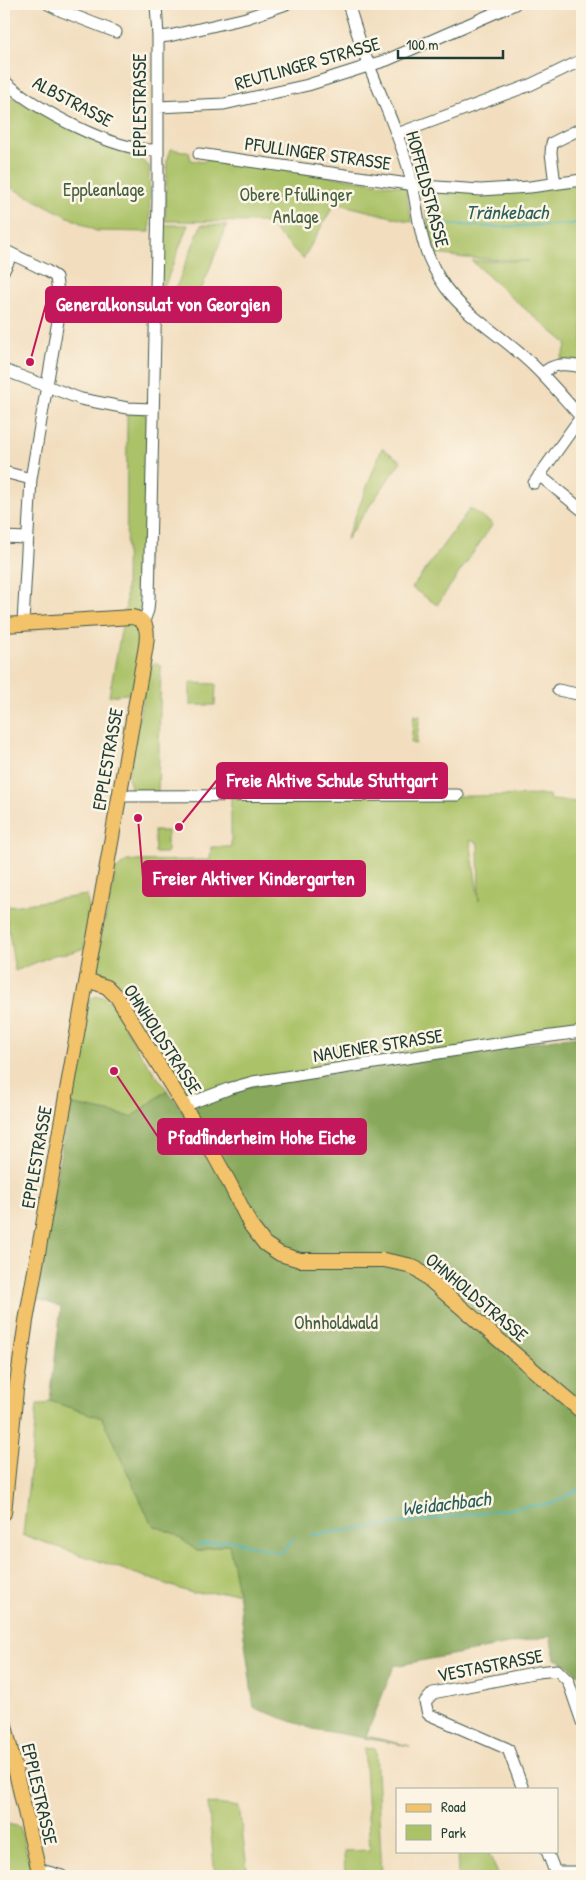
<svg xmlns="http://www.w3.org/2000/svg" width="586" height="1880" font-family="'Patrick Hand',sans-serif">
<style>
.green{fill:#abc267;stroke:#65804e;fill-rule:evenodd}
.forest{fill:#88a85c;stroke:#547248}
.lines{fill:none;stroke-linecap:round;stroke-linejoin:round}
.stream{stroke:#40b1b7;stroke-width:2}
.minor-casing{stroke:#3f5549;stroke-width:13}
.major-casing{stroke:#3f5549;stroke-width:16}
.minor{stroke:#fff;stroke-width:11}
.major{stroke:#f2c36a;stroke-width:14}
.labels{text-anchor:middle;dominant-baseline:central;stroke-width:5;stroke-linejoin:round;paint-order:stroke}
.street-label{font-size:19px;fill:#1f3d34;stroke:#fcf5e5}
.park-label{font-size:19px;fill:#425e41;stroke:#fcf5e5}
.water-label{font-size:20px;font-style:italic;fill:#29605b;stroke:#fcf5e5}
.leader{fill:none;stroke:#c2185b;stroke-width:2}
.callout-dot{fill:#c2185b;stroke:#fcf5e5;stroke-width:2}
.callout{fill:#c2185b;stroke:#c2185b;stroke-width:2}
.callout-label{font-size:20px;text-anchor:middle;font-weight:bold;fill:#fff}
</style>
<rect width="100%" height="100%" fill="#fcf5e5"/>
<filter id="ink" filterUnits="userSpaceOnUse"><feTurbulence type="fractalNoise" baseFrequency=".02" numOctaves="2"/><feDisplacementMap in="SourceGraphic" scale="10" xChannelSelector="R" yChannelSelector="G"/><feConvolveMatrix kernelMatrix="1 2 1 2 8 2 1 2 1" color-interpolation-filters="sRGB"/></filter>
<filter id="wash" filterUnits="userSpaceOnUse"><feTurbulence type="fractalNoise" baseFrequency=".0096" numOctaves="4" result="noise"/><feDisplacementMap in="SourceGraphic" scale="20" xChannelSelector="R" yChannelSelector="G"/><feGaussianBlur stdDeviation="1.12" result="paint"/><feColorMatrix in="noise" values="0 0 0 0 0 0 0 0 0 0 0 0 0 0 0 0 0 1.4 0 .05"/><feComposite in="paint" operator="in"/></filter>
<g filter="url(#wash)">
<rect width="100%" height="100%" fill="#f2debf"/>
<path class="green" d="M12,97L97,143L141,159L149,166L150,232L96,231L4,184V105Z
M171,149L189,152L191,160L203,162L208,159L405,187L412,222L335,203L303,259L270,226L263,222L165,221L167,161Z
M582,185V367L559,364L567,344L511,297L472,261H529L465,258L437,254L430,235L422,191Z
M164,225H188L164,288L161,286Z
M201,225H227L192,313L172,298Z
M127,412H142L147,416L148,423L145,598L139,609L141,629L135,693L109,696L126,605Z
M382,448L401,461L346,540Z
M470,508L493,524L437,605L412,588Z
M156,663L161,666L158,793L132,790L128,778L149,665Z
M190,683L216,684L215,705H190Z
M414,715L420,716L416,744L411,743Z
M231,792L465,796L549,795L550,800L582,802V1022L497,1041L189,1099L121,984L94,968L116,869L127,861L210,860L211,847H231ZM470,840L478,843L479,901Z
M154,831H167V853H155Z
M87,895L88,905L91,908L84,948L73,952L54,955L15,971L5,907Z
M97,996L105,997L113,1004L139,1052L167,1090L132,1117L69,1104L89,999Z
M50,1401L102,1418L150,1521L155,1526L175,1534L197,1551L229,1544L238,1592L192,1593L23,1535L37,1405H44Z
M364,1748L376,1749L382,1876H345L344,1851L370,1850Z
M208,1803L239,1807L248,1876H215Z
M4,1823L20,1827L33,1876H4Z
M457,1851H488L499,1876H458Z"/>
<path class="forest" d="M582,1035V1673L576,1674L570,1666L555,1659L550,1636L394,1666L366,1736L410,1746L313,1729L254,1708L238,1592L229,1544L197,1551L175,1534L155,1526L150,1521L102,1418L50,1401L61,1307L35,1298L69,1104L132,1117L167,1090L181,1109L236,1089Z"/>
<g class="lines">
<path class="stream" d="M431,223L495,227L572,224L582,220
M311,1535L554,1503L575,1491L582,1489
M198,1545L230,1540L281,1553L294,1538"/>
</g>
</g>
<g filter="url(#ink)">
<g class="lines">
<g class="minor-casing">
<path id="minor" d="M48,4L62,11L116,32
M348,4C355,25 361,47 370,68C383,101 398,133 408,167C421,213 415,245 446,288C468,317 499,334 525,358C546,376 563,398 582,418
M158,37L169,36L246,18L286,4
M4,81C37,110 114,152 158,150
M158,107L224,104L308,85L387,60L515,4
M397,134L530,85L582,60
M199,154L422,186L481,190L530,187L582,180
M555,184L551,153L552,143L582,128
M4,250L47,271L56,277L60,309L31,479L23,623
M4,270L12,254
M4,370L81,399L127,408L153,409
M542,374C554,362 567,364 582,367
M4,472L31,479
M539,475L582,510
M534,483L581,417
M4,537L26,538
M144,621L148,610L149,599L158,201V37L156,4
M558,690L582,695
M120,796L458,795
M183,1106L228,1089L253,1082L528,1039L582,1032
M523,1789L508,1749L428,1714L425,1702L433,1693L538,1672L557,1670L568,1681L582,1722
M547,1851L555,1872H582
M38,1869L62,1876"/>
</g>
<g class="major-casing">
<path id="major" d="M4,625L132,617C152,620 147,641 144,657L26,1321L16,1390L4,1513
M87,980L107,987L117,997L214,1155L230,1184L251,1226L265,1244L280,1254L300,1260H384L408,1265L417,1269L582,1412
M4,1721L40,1876"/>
</g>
<use href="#minor" class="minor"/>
<use href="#major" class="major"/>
</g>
</g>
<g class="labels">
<g class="street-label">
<text transform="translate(307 63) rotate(-16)">REUTLINGER STRASSE</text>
<text transform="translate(73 101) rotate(28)">ALBSTRASSE</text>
<text transform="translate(139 105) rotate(-90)">EPPLESTRASSE</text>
<text transform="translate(318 153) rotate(8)">PFULLINGER STRASSE</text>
<text transform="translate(428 189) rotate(75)">HOFFELDSTRASSE</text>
<text transform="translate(107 759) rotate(-80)">EPPLESTRASSE</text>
<text transform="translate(163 1039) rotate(57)">OHNHOLDSTRASSE</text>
<text transform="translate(378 1045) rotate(-9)">NAUENER STRASSE</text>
<text transform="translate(36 1157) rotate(-80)">EPPLESTRASSE</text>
<text transform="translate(477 1297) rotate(40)">OHNHOLDSTRASSE</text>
<text transform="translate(490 1665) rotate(-11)">VESTASTRASSE</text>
<text transform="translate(40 1794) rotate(77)">EPPLESTRASSE</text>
</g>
<g class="park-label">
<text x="104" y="189">Eppleanlage</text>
<text x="296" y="194">Obere Pfullinger<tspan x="296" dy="22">Anlage</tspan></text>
<text x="336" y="1322">Ohnholdwald</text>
</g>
<g class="water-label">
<text x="507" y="211">Tränkebach</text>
<text transform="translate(446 1503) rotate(-7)">Weidachbach</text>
</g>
</g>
<path class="leader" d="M30 362L46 304M179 827L217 780M138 818L143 878M114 1071L158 1137"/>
<g class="callout-dot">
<circle cx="30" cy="362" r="5"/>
<circle cx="179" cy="827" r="5"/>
<circle cx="138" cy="818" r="5"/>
<circle cx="114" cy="1071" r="5"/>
</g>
<g class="callout">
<rect x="46" y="287" width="235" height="35" rx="5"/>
<rect x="217" y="763" width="230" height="35" rx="5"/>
<rect x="143" y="861" width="222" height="35" rx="5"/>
<rect x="158" y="1119" width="208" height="35" rx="5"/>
</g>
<g class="callout-label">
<text x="163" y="311">Generalkonsulat von Georgien</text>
<text x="332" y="787">Freie Aktive Schule Stuttgart</text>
<text x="254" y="885">Freier Aktiver Kindergarten</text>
<text x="262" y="1144">Pfadfinderheim Hohe Eiche</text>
</g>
<rect width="586" height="1880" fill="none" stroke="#fcf5e5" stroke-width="20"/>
<rect x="396" y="1788" width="162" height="65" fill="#fcf5e5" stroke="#a4ab9e"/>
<rect x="406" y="1804" width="25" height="8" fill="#f2c36a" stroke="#a4ab9e"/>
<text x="441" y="1812" font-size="15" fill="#1f3d34">Road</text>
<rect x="406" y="1825" width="25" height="15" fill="#abc267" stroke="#a4ab9e"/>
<text x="441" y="1838" font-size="15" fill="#1f3d34">Park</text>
<path d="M398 50v8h105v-8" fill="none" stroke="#1f3d34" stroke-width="2.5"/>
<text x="406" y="50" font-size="15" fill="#1f3d34" stroke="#fcf5e5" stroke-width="4" paint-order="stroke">100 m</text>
</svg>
